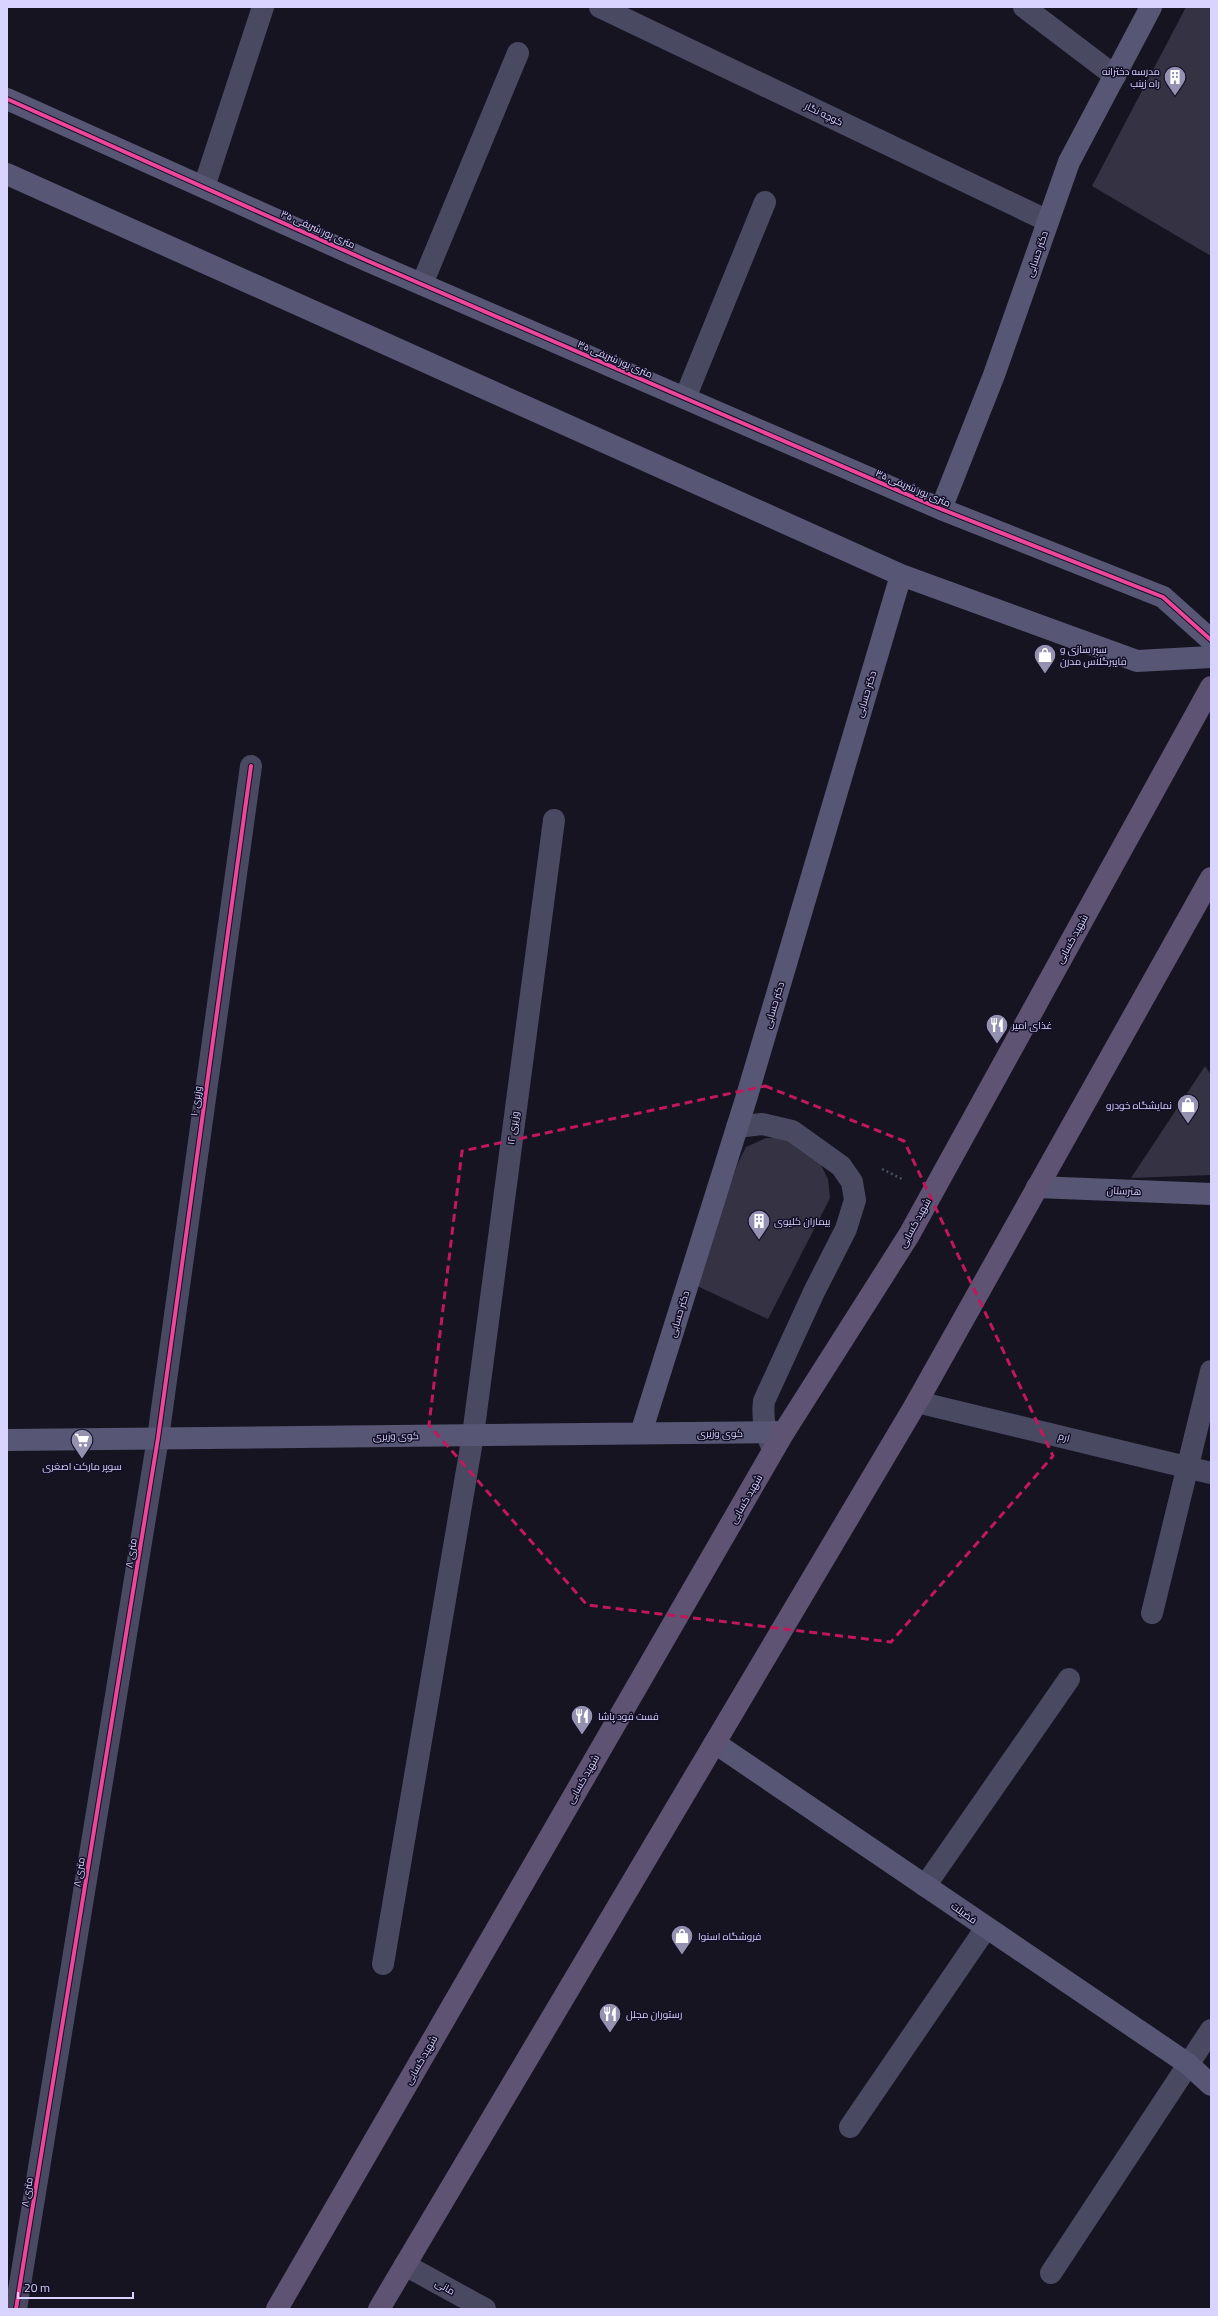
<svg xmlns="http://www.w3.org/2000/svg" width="1218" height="2316" font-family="'Titillium Web',Cairo,sans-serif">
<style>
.building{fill:#343243}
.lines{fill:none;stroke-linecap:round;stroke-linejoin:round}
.path{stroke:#44505f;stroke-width:2.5;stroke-dasharray:2 3;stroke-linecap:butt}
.street{stroke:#4a4962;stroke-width:22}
.secondary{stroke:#575674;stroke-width:22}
.primary{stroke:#5e5373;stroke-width:22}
.cycleway-casing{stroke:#130f26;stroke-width:6}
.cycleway{stroke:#ed469a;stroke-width:4}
.marked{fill:none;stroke:#c2185b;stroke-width:3;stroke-dasharray:8 5;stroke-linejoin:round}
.labels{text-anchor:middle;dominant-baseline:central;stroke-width:3;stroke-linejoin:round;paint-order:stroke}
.poi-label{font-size:10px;fill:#d9d4ff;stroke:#130f26;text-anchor:start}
.street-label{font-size:10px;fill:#d9d4ff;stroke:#130f26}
</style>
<rect width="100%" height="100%" fill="#161421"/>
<path class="building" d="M1186,7H1211V256L1092,186Z
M1205,1066L1211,1075V1175L1131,1178Z
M766,1138H780L807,1150L821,1165L828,1179L830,1198L768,1319L695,1285L738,1163L746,1147Z"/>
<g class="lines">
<path class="path" d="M882,1169L904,1180"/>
<path class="street" d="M600,7L1048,221
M1024,7L1115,76
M204,187L263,7
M422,284L518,53
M685,398L765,202
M737,1127L762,1124L792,1131L841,1166L852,1182L855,1200L846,1229L814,1292L764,1401C762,1419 765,1432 773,1449
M917,1402L1211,1473
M1152,1613L1211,1371
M925,1886L1069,1679
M383,1964L473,1435L554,820
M850,2127L986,1928
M405,2265L485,2309
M1051,2273L1211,2030
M16,2309L158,1438L251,766"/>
<path class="secondary" d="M7,99L368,261L941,509L1163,597L1211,640
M7,174L901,575L1137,661L1211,657
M941,509L994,375L1069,162L1151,7
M1037,1187L1211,1194
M641,1433L746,1099L901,575
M7,1440L784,1432
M715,1743L1188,2064L1211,2085"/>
<path class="primary" d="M277,2309L784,1432L909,1235L1211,687
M379,2309L917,1402L1211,878"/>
<g class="cycleway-casing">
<path id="cycleway" d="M7,99L368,261L941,509L1163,597L1211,640
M16,2309L158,1438L251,766"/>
</g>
<use href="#cycleway" class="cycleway"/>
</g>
<path class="marked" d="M765,1086L904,1141L1053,1456L891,1642L587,1605L429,1425L462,1151Z"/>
<defs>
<g id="building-pin" transform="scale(1.15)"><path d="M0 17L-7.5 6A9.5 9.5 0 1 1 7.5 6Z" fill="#9591b1" stroke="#130f26"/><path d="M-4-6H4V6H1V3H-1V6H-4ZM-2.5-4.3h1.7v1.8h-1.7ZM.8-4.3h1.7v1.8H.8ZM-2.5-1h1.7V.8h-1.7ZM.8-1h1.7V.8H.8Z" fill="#fff"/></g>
<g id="shop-pin" transform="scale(1.15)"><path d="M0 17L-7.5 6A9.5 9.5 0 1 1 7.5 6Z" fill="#9591b1" stroke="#130f26"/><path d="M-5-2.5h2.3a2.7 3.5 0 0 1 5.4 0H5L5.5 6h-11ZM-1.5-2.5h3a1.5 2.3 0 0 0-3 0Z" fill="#fff"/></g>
<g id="restaurant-pin" transform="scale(1.15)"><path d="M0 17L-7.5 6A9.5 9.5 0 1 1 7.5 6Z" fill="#9591b1" stroke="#130f26"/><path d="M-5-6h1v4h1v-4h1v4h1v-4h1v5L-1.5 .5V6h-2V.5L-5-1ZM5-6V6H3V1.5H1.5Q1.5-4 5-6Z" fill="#fff"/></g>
<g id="supermarket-pin" transform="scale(1.15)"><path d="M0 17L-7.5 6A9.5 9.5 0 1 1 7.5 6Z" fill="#9591b1" stroke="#130f26"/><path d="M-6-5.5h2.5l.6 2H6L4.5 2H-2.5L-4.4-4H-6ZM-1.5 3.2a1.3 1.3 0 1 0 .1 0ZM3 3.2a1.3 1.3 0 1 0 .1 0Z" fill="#fff"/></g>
</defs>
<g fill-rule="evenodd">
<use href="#building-pin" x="1175" y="77"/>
<use href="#shop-pin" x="1045" y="655"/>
<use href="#restaurant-pin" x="997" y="1025"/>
<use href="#shop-pin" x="1188" y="1105"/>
<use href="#building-pin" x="759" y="1221"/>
<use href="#supermarket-pin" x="82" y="1440"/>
<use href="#restaurant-pin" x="582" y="1716"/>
<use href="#shop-pin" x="682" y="1936"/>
<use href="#restaurant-pin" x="610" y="2014"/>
</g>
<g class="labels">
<g class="poi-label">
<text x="1160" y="71" text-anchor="end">مدرسه دخترانه<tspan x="1160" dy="12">راه زینب</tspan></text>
<text x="1060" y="649">سپر سازی و<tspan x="1060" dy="12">فایبرگلاس مدرن</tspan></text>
<text x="1012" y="1025">غذای امیر</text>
<text x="1172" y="1105" text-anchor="end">نمایشگاه خودرو</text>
<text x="774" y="1221">بیماران کلیوی</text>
<text x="82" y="1466" text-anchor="middle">سوپر مارکت اصغری</text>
<text x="598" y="1716">فست فود پاشا</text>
<text x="698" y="1936">فروشگاه اسنوا</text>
<text x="626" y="2014">رستوران مجلل</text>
</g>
<g class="street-label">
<text transform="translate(824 114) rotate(26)">کوچه نگار</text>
<text transform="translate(318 229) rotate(24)">۳۵ متری پور شریفی</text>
<text transform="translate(1037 254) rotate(-71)">دکتر حسابی</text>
<text transform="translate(615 359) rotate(23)">۳۵ متری پور شریفی</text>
<text transform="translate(913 488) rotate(23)">۳۵ متری پور شریفی</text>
<text transform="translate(866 694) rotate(-73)">دکتر حسابی</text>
<text transform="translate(1072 939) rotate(-61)">شهید کسایی</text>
<text transform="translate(774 1005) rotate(-73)">دکتر حسابی</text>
<text transform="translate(196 1101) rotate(-82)">وزیری ۱۰</text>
<text transform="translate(513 1128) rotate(-82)">وزيری ۱۲</text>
<text transform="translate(1124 1191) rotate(2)">هنرستان</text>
<text transform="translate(915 1223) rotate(-61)">شهید کسایی</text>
<text transform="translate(679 1314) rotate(-73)">دکتر حسابی</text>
<text x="720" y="1433">کوی وزیری</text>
<text transform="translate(396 1436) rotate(-1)">کوی وزیری</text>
<text transform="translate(1064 1437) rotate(14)">ارم</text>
<text transform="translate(746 1499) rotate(-60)">شهید کسایی</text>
<text transform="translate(131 1553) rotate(-81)">متری ۸</text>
<text transform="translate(583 1779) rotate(-60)">شهید کسایی</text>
<text transform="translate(79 1872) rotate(-81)">متری ۸</text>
<text transform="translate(964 1913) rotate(35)">فضیلت</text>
<text transform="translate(421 2060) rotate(-60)">شهید کسایی</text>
<text transform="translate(27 2192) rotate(-81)">متری ۸</text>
<text transform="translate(445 2287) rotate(29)">مانی</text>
</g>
</g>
<rect width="1218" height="2316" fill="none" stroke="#d9d4ff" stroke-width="16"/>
<path d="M18 2292v6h115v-6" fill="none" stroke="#d9d4ff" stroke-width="2"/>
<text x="24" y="2292" font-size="12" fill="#d9d4ff" stroke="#130f26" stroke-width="3" paint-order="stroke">20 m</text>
</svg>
